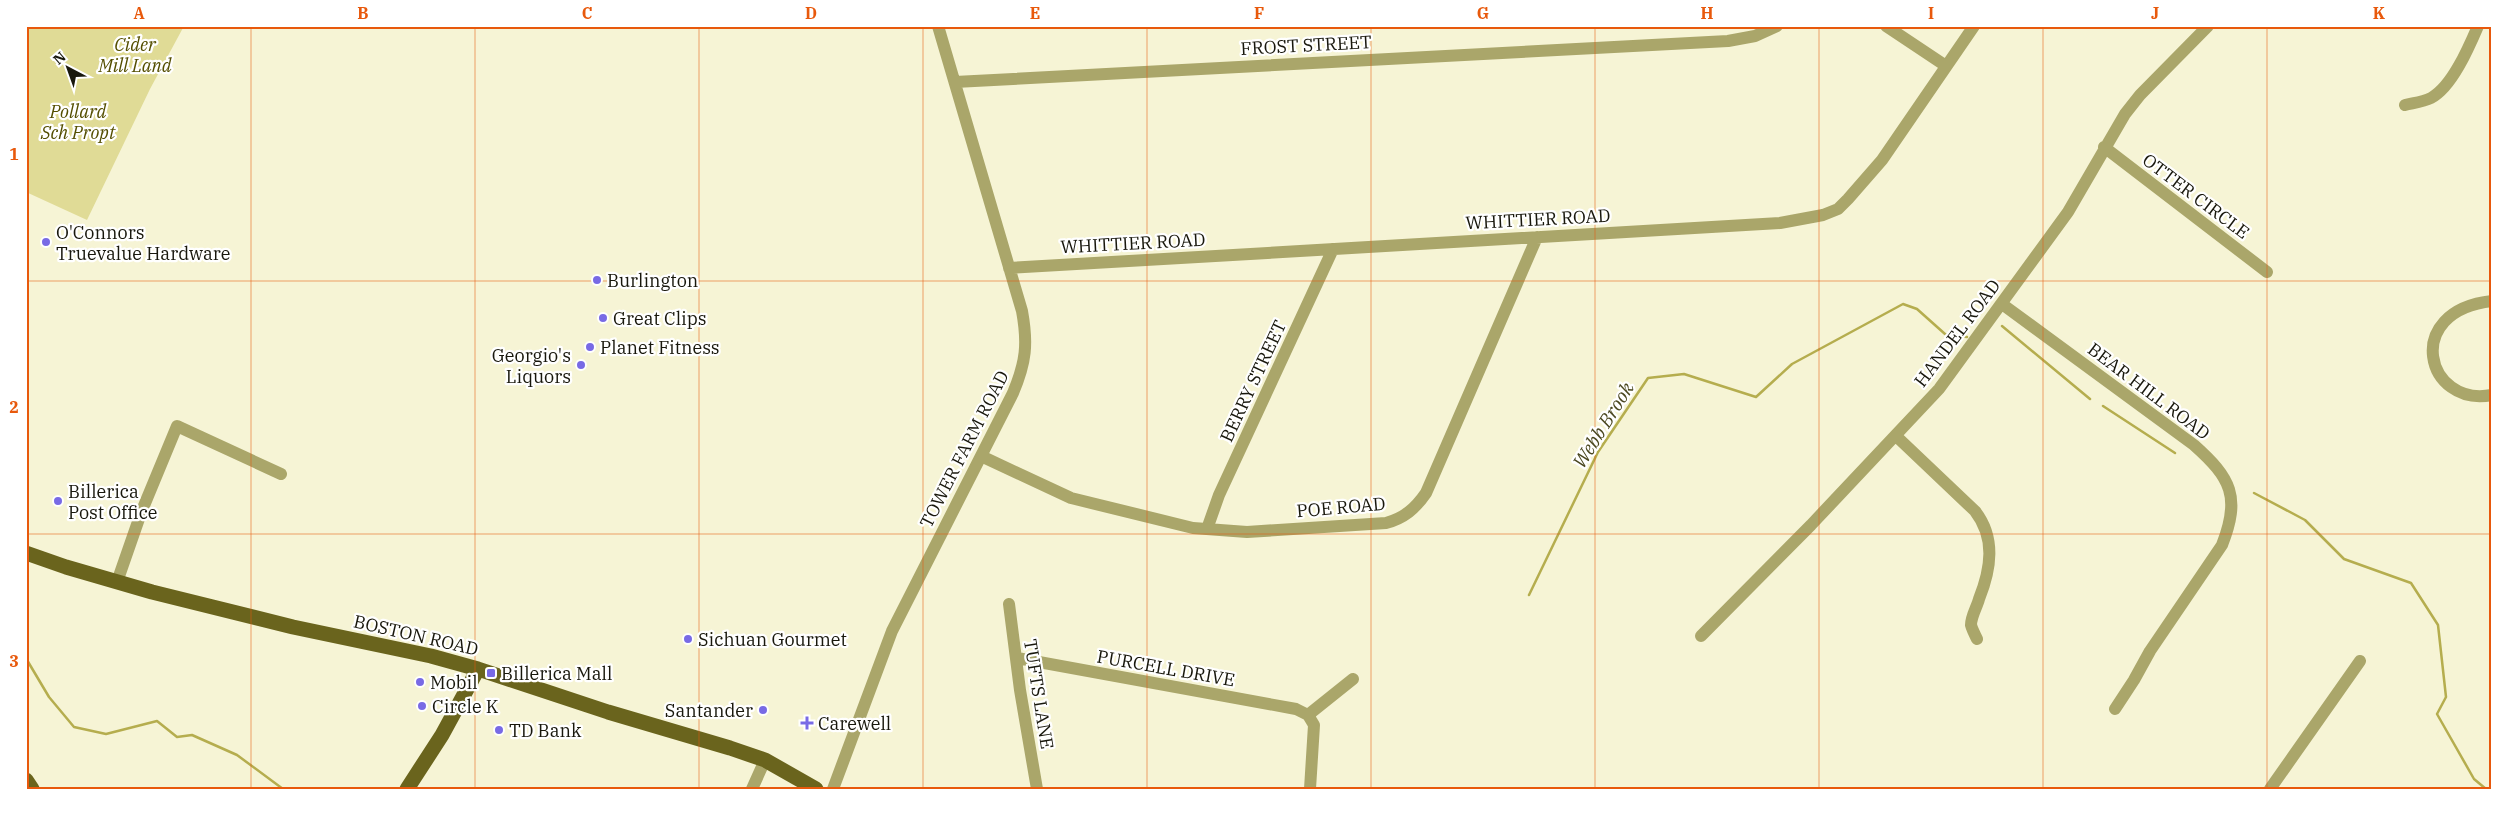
<svg xmlns="http://www.w3.org/2000/svg" width="2518" height="815" font-family="'IBM Plex Serif',serif">
<style>
.green{fill:#e0db96}
.lines{fill:none;stroke-linecap:round;stroke-linejoin:round}
.stream{stroke:#b5ad4e;stroke-width:2.5}
.minor{stroke:#aaa66a;stroke-width:12}
.major{stroke:#6a641d;stroke-width:15}
.grid{fill:none;stroke:#e8590c;stroke-width:1;stroke-opacity:0.55}
.poi-dot{fill:#786ae5;stroke:#fff;stroke-width:2}
.labels{text-anchor:middle;dominant-baseline:central;stroke-width:4.5;stroke-linejoin:round;paint-order:stroke}
.park-label{font-size:18px;font-style:italic;fill:#544e00;stroke:#fff}
.street-label{font-size:18px;fill:#18170c;stroke:#fff}
.poi-label{font-size:18px;fill:#18170c;stroke:#fff;text-anchor:start}
.water-label{font-size:19px;font-style:italic;fill:#4a471f;stroke:#fff}
.neatline{fill:none;stroke:#e8590c;stroke-width:2}
.grid-label{font-size:16px;text-anchor:middle;font-weight:bold;fill:#e8590c}
</style>
<rect width="100%" height="100%" fill="#f6f4d5"/>
<path class="green" d="M26,26H184L150,89L87,220L26,192Z"/>
<g class="lines">
<path class="stream" d="M2002,326L2090,399
M2103,406L2175,453
M2254,493L2305,520L2344,559L2411,583L2438,625L2446,697L2437,714L2474,779L2486,789
M1529,595L1598,452L1648,378L1684,374L1756,397L1792,364L1903,304L1917,309L1945,334L1967,337
M27,660L49,697L74,727L106,734L157,721L177,737L192,735L237,755L283,789"/>
<path class="minor" d="M1886,26L1946,66
M955,82L1728,41L1755,36L1777,26
M2405,105C2413,103 2423,102 2431,98C2452,87 2469,47 2478,26
M2104,147L2267,272
M1009,268L1780,223L1823,215L1838,209L1848,199L1882,160L1974,26
M2492,301C2401,311 2426,408 2492,395
M2002,304L2194,445C2231,478 2241,497 2222,545L2150,651L2134,680L2115,709
M1896,436L1975,511C1996,538 1991,569 1979,599C1977,607 1971,616 1971,625C1972,629 1975,635 1977,639
M981,456L1071,498L1193,528L1247,532L1386,523C1404,518 1415,509 1426,493L1537,237
M1207,529L1219,495L1333,249
M117,582L141,513L177,426L281,474
M1009,604L1020,690L1037,789
M1701,636L1811,525L1939,389L2068,212L2125,114L2140,95L2208,26
M1017,658L1296,709L1308,715
M752,789L765,760
M833,789L892,631L1013,393C1026,362 1028,344 1022,311L938,26
M1310,789L1314,725L1308,715L1353,679
M2270,789L2360,661"/>
<path class="major" d="M26,553L66,567L152,592L293,627L431,656L478,669L608,712L730,748L765,760L816,789
M26,780L32,789
M407,789L442,735L478,669"/>
</g>
<path class="grid" d="M251,26V789M475,26V789M699,26V789M923,26V789M1147,26V789M1371,26V789M1595,26V789M1819,26V789M2043,26V789M2267,26V789M26,281H2492M26,534H2492"/>
<g class="poi-dot">
<circle cx="46" cy="242" r="5"/>
<circle cx="597" cy="280" r="5"/>
<circle cx="603" cy="318" r="5"/>
<circle cx="590" cy="347" r="5"/>
<circle cx="581" cy="365" r="5"/>
<circle cx="58" cy="501" r="5"/>
<circle cx="688" cy="639" r="5"/>
<rect x="486" y="668" width="10" height="10" rx="2.5"/>
<circle cx="420" cy="682" r="5"/>
<circle cx="422" cy="706" r="5"/>
<circle cx="763" cy="710" r="5"/>
<path d="M804.5 715.5h5v5h5v5h-5v5h-5v-5h-5v-5h5z"/>
<circle cx="499" cy="730" r="5"/>
</g>
<g class="labels">
<g class="park-label">
<text x="135" y="44">Cider<tspan x="135" dy="21">Mill Land</tspan></text>
<text x="78" y="111">Pollard<tspan x="78" dy="21">Sch Propt</tspan></text>
</g>
<g class="street-label">
<text transform="translate(1306 45) rotate(-3)">FROST STREET</text>
<text transform="translate(2196 196) rotate(37)">OTTER CIRCLE</text>
<text transform="translate(1538 219) rotate(-3)">WHITTIER ROAD</text>
<text transform="translate(1133 243) rotate(-3)">WHITTIER ROAD</text>
<text transform="translate(1957 333) rotate(-53)">HANDEL ROAD</text>
<text transform="translate(1253 381) rotate(-65)">BERRY STREET</text>
<text transform="translate(2149 391) rotate(37)">BEAR HILL ROAD</text>
<text transform="translate(964 449) rotate(-63)">TOWER FARM ROAD</text>
<text transform="translate(1341 507) rotate(-5)">POE ROAD</text>
<text transform="translate(416 635) rotate(13)">BOSTON ROAD</text>
<text transform="translate(1166 668) rotate(10)">PURCELL DRIVE</text>
<text transform="translate(1039 694) rotate(81)">TUFTS LANE</text>
</g>
<g class="poi-label">
<text x="56" y="232">O'Connors<tspan x="56" dy="21">Truevalue Hardware</tspan></text>
<text x="607" y="280">Burlington</text>
<text x="613" y="318">Great Clips</text>
<text x="600" y="347">Planet Fitness</text>
<text x="571" y="355" text-anchor="end">Georgio's<tspan x="571" dy="21">Liquors</tspan></text>
<text x="68" y="491">Billerica<tspan x="68" dy="21">Post Office</tspan></text>
<text x="698" y="639">Sichuan Gourmet</text>
<text x="501" y="673">Billerica Mall</text>
<text x="430" y="682">Mobil</text>
<text x="432" y="706">Circle K</text>
<text x="753" y="710" text-anchor="end">Santander</text>
<text x="818" y="723">Carewell</text>
<text x="509" y="730">TD Bank</text>
</g>
<g class="water-label">
<text transform="translate(1603 425) rotate(-58)">Webb Brook</text>
</g>
</g>
<rect width="2518" height="815" fill="none" stroke="#ffffff" stroke-width="55"/>
<g transform="translate(68 68) rotate(319)" stroke="#ffffff" stroke-width="4" paint-order="stroke">
<path d="M0-4L9 19L0 12L-9 19Z" fill="#18170c"/>
<text y="-8" font-size="14" font-weight="bold" text-anchor="middle" fill="#18170c">N</text>
</g>
<rect x="28" y="28" width="2462" height="760" class="neatline"/>
<g class="grid-label">
<text x="139" y="19">A</text>
<text x="363" y="19">B</text>
<text x="587" y="19">C</text>
<text x="811" y="19">D</text>
<text x="1035" y="19">E</text>
<text x="1259" y="19">F</text>
<text x="1483" y="19">G</text>
<text x="1707" y="19">H</text>
<text x="1931" y="19">I</text>
<text x="2155" y="19">J</text>
<text x="2379" y="19">K</text>
<text x="14" y="160">1</text>
<text x="14" y="413">2</text>
<text x="14" y="667">3</text>
</g>
</svg>
